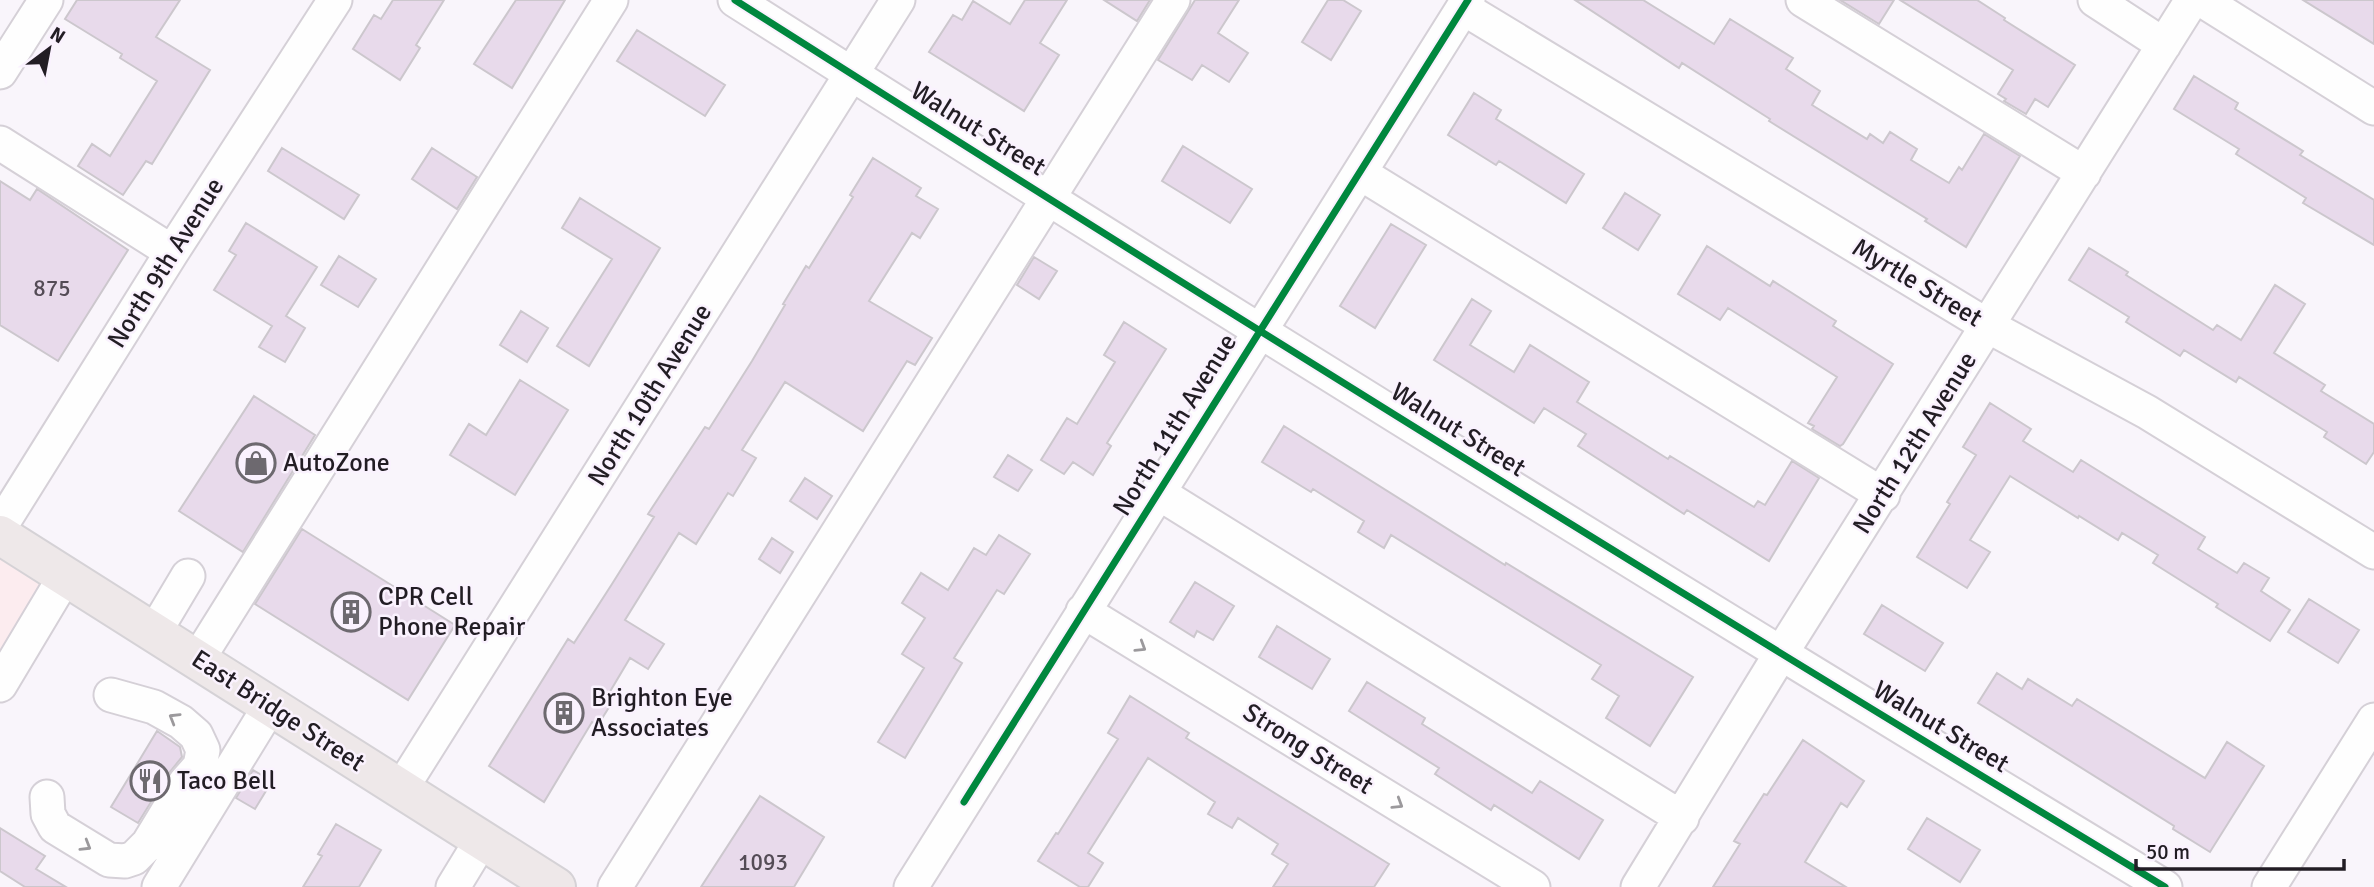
<svg xmlns="http://www.w3.org/2000/svg" width="2374" height="887" font-family="Signika,sans-serif">
<style>
.education{fill:#fcecef}
.building{fill:#e8daeb;stroke:#ccc7cd;stroke-width:2}
.lines{fill:none;stroke-linecap:round;stroke-linejoin:round}
.minor-casing{stroke:#d5d0d7;stroke-width:37}
.major-casing{stroke:#d5d2d6;stroke-width:42}
.minor{stroke:#fefefe;stroke-width:33}
.major{stroke:#eee8e9;stroke-width:38}
.cycleway-casing{stroke:#faf2fe;stroke-width:11}
.cycleway{stroke:#00873e;stroke-width:7}
.oneway{stroke:#9b999c}
.labels{text-anchor:middle;dominant-baseline:central;stroke-width:5;stroke-linejoin:round;paint-order:stroke}
.number-label{font-size:23px;fill:#544c56}
.street-label{font-size:26px;fill:#221d24;stroke:#faf2fe}
.poi-label{font-size:26px;fill:#221d24;stroke:#faf2fe;text-anchor:start}
</style>
<rect width="100%" height="100%" fill="#f9f5fb"/>
<path class="education" d="M0,535L64,578L0,684Z"/>
<path class="building" d="M77,0H180L156,37L210,70L152,164L146,161L123,195L78,166L92,144L110,156L157,81L120,58L122,54L65,19Z
M393,0H444L416,45L420,48L400,80L353,49L374,15L381,19Z
M516,0H565L512,88L474,64Z
M1025,0H1067L1040,43L1059,55L1024,111L929,52L953,15L962,20L973,1L1010,24Z
M1104,0H1150L1137,21Z
M1195,0H1239L1218,33L1248,53L1229,82L1202,65L1192,80L1158,60Z
M1328,0H1343L1361,11L1331,60L1302,42Z
M1575,0H1643L1714,44L1730,19L1793,58L1786,69L1820,91L1812,105L1867,139L1870,134L1883,143L1890,132L1917,149L1911,160L1949,183L1959,167L1962,170L1984,134L2020,156L1966,247L1925,221L1927,219L1769,121L1770,119L1682,63L1679,68Z
M1840,0H1894L1879,24Z
M1900,0H1977L2005,18L2004,20L2075,65L2048,107L2035,99L2026,114L2004,101L2006,99L1998,94L2013,70Z
M2303,0H2374V44Z
M637,30L725,85L705,116L617,61Z
M2194,76L2238,103L2235,109L2303,151L2300,155L2374,200V245L2303,203L2306,198L2236,154L2239,149L2174,109Z
M1474,93L1501,110L1496,119L1584,174L1566,203L1499,161L1496,165L1448,135Z
M1183,146L1252,189L1230,223L1162,181Z
M282,148L359,195L344,219L268,171Z
M432,148L477,177L457,209L412,179Z
M873,158L921,188L916,196L938,209L920,238L912,233L869,301L932,338L915,365L907,361L863,431L785,382L742,450L756,458L733,496L728,493L696,544L679,533L625,620L664,644L648,669L630,658L605,700L611,704L598,725L592,722L544,802L489,766L568,639L574,643L612,584L654,517L648,514L705,427L709,429L752,361L785,305L783,304L806,266L809,268L853,197L850,195Z
M0,181L30,200L37,189L128,250L58,361L0,325Z
M1625,193L1660,215L1638,250L1603,228Z
M580,198L660,248L589,366L557,346L612,259L562,228Z
M246,223L317,267L286,316L305,328L285,362L259,347L272,326L214,290L236,255L229,251Z
M1391,224L1426,245L1375,328L1340,306Z
M1707,246L1770,286L1773,281L1836,321L1833,326L1893,364L1843,444L1840,446L1812,429L1814,426L1808,423L1837,377L1728,308L1720,320L1678,294Z
M2089,248L2128,272L2126,275L2213,330L2217,325L2241,340L2275,285L2305,304L2274,353L2325,385L2321,391L2374,424V452L2366,464L2324,437L2327,432L2239,377L2236,382L2184,350L2180,356L2126,322L2129,317L2069,280Z
M339,256L376,279L358,307L321,285Z
M1034,257L1057,271L1039,299L1017,285Z
M1472,299L1491,311L1470,345L1514,372L1530,345L1589,382L1577,402L1668,459L1670,456L1754,507L1758,501L1765,505L1792,461L1819,478L1769,561L1687,510L1684,514L1578,446L1586,434L1544,408L1534,423L1434,360Z
M521,311L548,328L527,362L500,345Z
M1124,322L1166,349L1107,443L1111,446L1093,475L1073,462L1064,474L1041,460L1067,418L1077,424L1115,362L1104,355Z
M520,380L568,410L515,495L450,455L469,424L486,435Z
M254,396L315,435L243,552L179,511Z
M1990,403L2031,429L2023,441L2073,472L2081,460L2205,537L2198,549L2237,573L2244,563L2269,578L2261,591L2290,610L2270,641L2216,607L2218,604L2153,563L2158,555L2122,533L2118,540L2079,516L2078,518L2010,476L1970,540L1990,552L1967,588L1917,557L1950,504L1947,502L1976,455L1963,447Z
M1284,426L1505,565L1506,563L1693,677L1650,746L1606,718L1619,696L1592,679L1601,665L1391,535L1384,548L1358,532L1364,521L1313,489L1311,492L1262,462Z
M1008,455L1032,470L1018,491L994,477Z
M805,478L832,496L817,519L790,501Z
M302,529L455,625L408,700L255,604Z
M999,535L1030,554L1004,594L997,590L954,658L962,663L905,758L878,742L924,668L902,654L925,618L902,603L921,573L948,590L974,548L986,555Z
M772,538L793,552L780,573L759,559Z
M1195,582L1234,606L1213,640L1197,631L1194,637L1170,622Z
M2309,599L2359,630L2338,663L2288,632Z
M1882,605L1943,643L1925,671L1864,634Z
M1277,626L1330,659L1312,689L1259,657Z
M1997,673L2022,689L2028,679L2072,706L2077,699L2205,778L2227,742L2264,766L2210,852L2173,829L2174,826L1978,703Z
M1367,682L1425,718L1422,724L1532,793L1540,781L1603,820L1579,859L1494,805L1491,810L1435,774L1439,768L1349,711Z
M1130,696L1189,733L1186,738L1389,864L1374,887H1273L1288,864L1272,854L1278,844L1238,818L1232,828L1208,814L1215,802L1148,758L1088,853L1103,863L1088,887H1080L1038,861L1056,833L1058,834L1118,739L1108,733Z
M157,731L180,747L182,757L169,773L138,823L111,807Z
M1803,740L1864,781L1847,807L1841,803L1805,862L1846,887H1713L1740,844L1734,841L1764,794L1767,795Z
M253,770L272,781L255,809L236,798Z
M760,796L824,837L794,887H701Z
M1927,818L1980,850L1960,882L1908,849Z
M336,824L381,850L359,887H303L322,856L318,854Z
M0,828L45,856L36,869L66,887H25L0,871Z"/>
<g class="lines">
<g class="minor-casing">
<path id="minor" d="M735,0C1208,301 1685,597 2165,887
M1803,0L2084,173
M2095,0L2164,45
M2202,0L2374,108
M1463,8L1988,326L2147,412L2374,552
M0,72L46,0
M0,143L172,252
M1360,173L1883,495
M1157,492L1682,818
M0,527L172,252L335,0
M1083,611L1533,887
M154,633L188,576
M198,659L611,0
M0,685L64,578
M401,789L898,0
M47,797L48,814L55,827L109,860L125,861L134,858L148,844L185,783L200,766L203,750L196,735L181,722L154,707L111,695
M159,887L270,706
M453,887L481,841
M615,887L1173,0
M911,887L1468,0
M1638,887L1780,655L2192,0
M2269,887L2374,720"/>
</g>
<g class="major-casing">
<path id="major" d="M0,535L556,887"/>
</g>
<use href="#minor" class="minor"/>
<use href="#major" class="major"/>
<g class="cycleway-casing">
<path id="cycleway" d="M735,0C1208,301 1685,597 2165,887
M964,802L1468,0"/>
</g>
<use href="#cycleway" class="cycleway"/>
</g>
<defs><path id="oneway-chevron" d="M-2-3.5L2.5 0L-2 3.5" fill="none" stroke-width="1.6" stroke-linecap="round" stroke-linejoin="round" transform="scale(1.75)"/></defs>
<g class="oneway">
<use href="#oneway-chevron" transform="translate(1141 647) rotate(32)"/>
<use href="#oneway-chevron" transform="translate(174 718) rotate(-149)"/>
<use href="#oneway-chevron" transform="translate(1398 804) rotate(32)"/>
<use href="#oneway-chevron" transform="translate(86 846) rotate(31)"/>
</g>
<defs>
<g id="shop-ring" transform="scale(2.0125)"><circle r="9.5" fill="#faf2fe" stroke="#6d696f" stroke-width="1.5"/><path d="M-5-2.5h2.3a2.7 3.5 0 0 1 5.4 0H5L5.5 6h-11ZM-1.5-2.5h3a1.5 2.3 0 0 0-3 0Z" fill="#6d696f"/></g>
<g id="building-ring" transform="scale(2.0125)"><circle r="9.5" fill="#faf2fe" stroke="#6d696f" stroke-width="1.5"/><path d="M-4-6H4V6H1V3H-1V6H-4ZM-2.5-4.3h1.7v1.8h-1.7ZM.8-4.3h1.7v1.8H.8ZM-2.5-1h1.7V.8h-1.7ZM.8-1h1.7V.8H.8Z" fill="#6d696f"/></g>
<g id="restaurant-ring" transform="scale(2.0125)"><circle r="9.5" fill="#faf2fe" stroke="#6d696f" stroke-width="1.5"/><path d="M-5-6h1v4h1v-4h1v4h1v-4h1v5L-1.5 .5V6h-2V.5L-5-1ZM5-6V6H3V1.5H1.5Q1.5-4 5-6Z" fill="#6d696f"/></g>
</defs>
<g fill-rule="evenodd">
<use href="#shop-ring" x="256" y="463"/>
<use href="#building-ring" x="351" y="612"/>
<use href="#building-ring" x="564" y="713"/>
<use href="#restaurant-ring" x="150" y="781"/>
</g>
<g class="labels">
<g class="number-label">
<text x="52" y="288">875</text>
<text x="763" y="862">1093</text>
</g>
<g class="street-label">
<text transform="translate(978 129) rotate(32)">Walnut Street</text>
<text transform="translate(166 263) rotate(-58)">North 9th Avenue</text>
<text transform="translate(1917 283) rotate(31)">Myrtle Street</text>
<text transform="translate(650 395) rotate(-58)">North 10th Avenue</text>
<text transform="translate(1175 425) rotate(-58)">North 11th Avenue</text>
<text transform="translate(1458 430) rotate(32)">Walnut Street</text>
<text transform="translate(1915 443) rotate(-58)">North 12th Avenue</text>
<text transform="translate(278 711) rotate(33)">East Bridge Street</text>
<text transform="translate(1941 727) rotate(31)">Walnut Street</text>
<text transform="translate(1308 749) rotate(32)">Strong Street</text>
</g>
<g class="poi-label">
<text x="283" y="463">AutoZone</text>
<text x="378" y="597">CPR Cell<tspan x="378" dy="30">Phone Repair</tspan></text>
<text x="591" y="698">Brighton Eye<tspan x="591" dy="30">Associates</tspan></text>
<text x="177" y="781">Taco Bell</text>
</g>
</g>
<g transform="translate(49 49) rotate(32)" stroke="#faf2fe" stroke-width="5" paint-order="stroke">
<path d="M0-5L12 26L0 18L-12 26Z" fill="#221d24"/>
<text y="-10" font-size="19" font-weight="bold" text-anchor="middle" fill="#221d24">N</text>
</g>
<path d="M2136 859v10h208v-10" fill="none" stroke="#221d24" stroke-width="3.5"/>
<text x="2146" y="859" font-size="21" fill="#221d24" stroke="#faf2fe" stroke-width="5" paint-order="stroke">50 m</text>
</svg>
